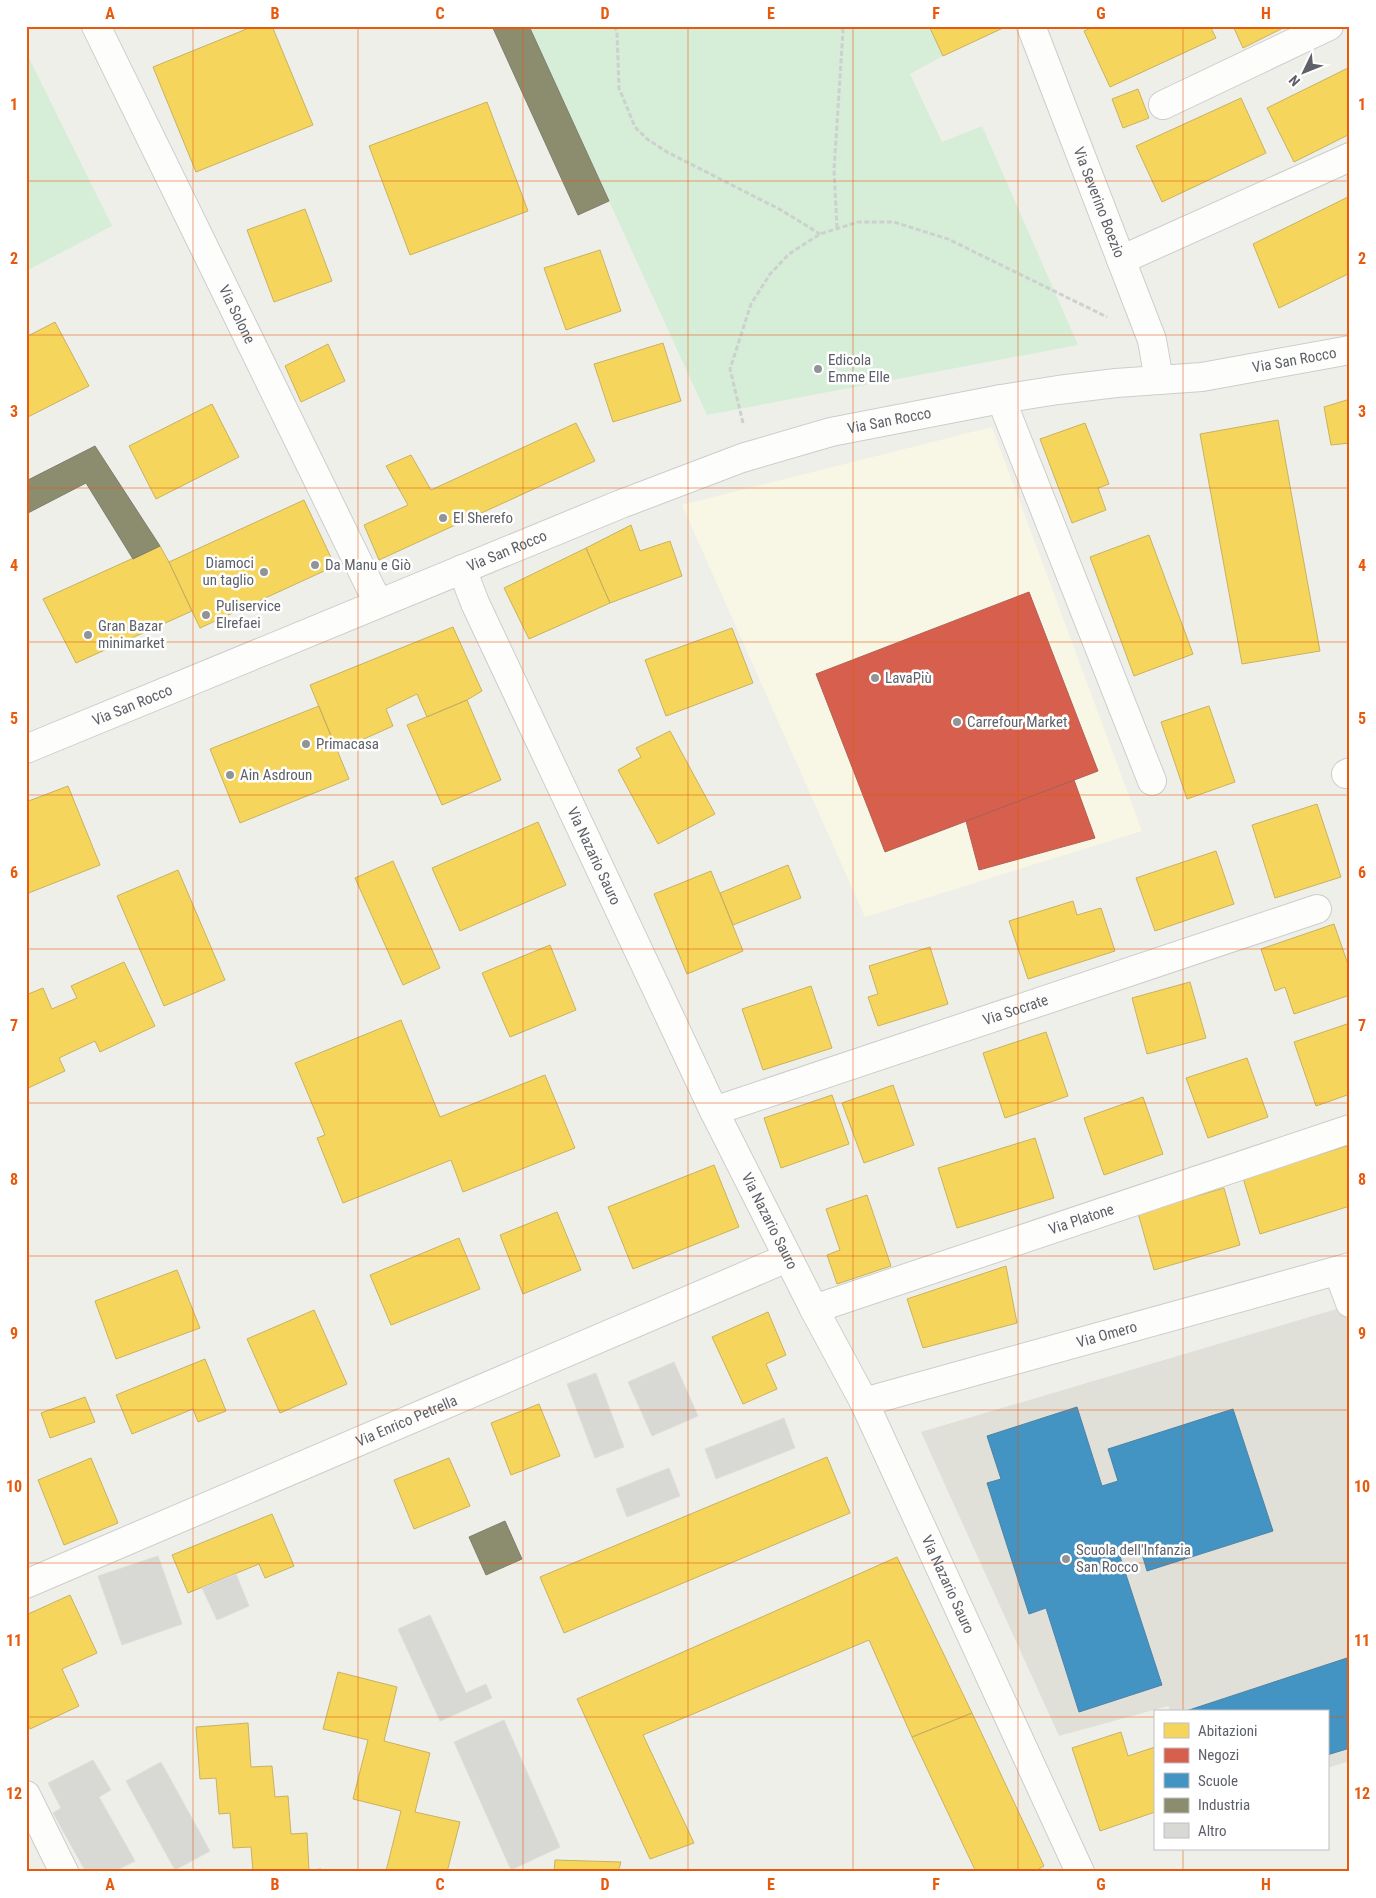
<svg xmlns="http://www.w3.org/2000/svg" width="1376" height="1898" font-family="'Roboto Condensed',sans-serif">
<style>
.commercial{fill:#f8f6e4}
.education{fill:#e0dfd8}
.green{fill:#d6edd7}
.homes{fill:#f6d55c;stroke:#c8b260}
.shops{fill:#d6604d;stroke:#b26055}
.schools{fill:#4393c3;stroke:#4b84a8}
.industry{fill:#8c8c6e;stroke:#7e7f6c}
.building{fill:#d8d8d5;stroke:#dfded9}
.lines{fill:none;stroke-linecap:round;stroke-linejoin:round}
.minor-casing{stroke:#cccdcc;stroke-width:30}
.path{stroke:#ccd1cf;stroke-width:3;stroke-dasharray:5 2.5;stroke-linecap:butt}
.minor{stroke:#fdfdfc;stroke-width:28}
.grid{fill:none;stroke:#e8590c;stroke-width:1;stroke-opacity:0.55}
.poi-dot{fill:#919396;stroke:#fff;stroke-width:2}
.labels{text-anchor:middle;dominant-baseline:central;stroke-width:5;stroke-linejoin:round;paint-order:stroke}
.street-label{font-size:15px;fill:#5e6169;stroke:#fff}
.poi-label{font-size:15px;fill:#5e6169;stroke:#fff;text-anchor:start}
.neatline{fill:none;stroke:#e8590c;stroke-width:2}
.grid-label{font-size:16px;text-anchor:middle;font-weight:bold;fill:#e8590c}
</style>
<rect width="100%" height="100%" fill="#efefea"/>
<path class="commercial" d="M992,427L1142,831L865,917L682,505Z"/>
<path class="education" d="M1350,1305V1761L1327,1768V1712H1171L1168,1706L1059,1736L921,1432Z"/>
<path class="green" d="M529,26H929L943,56L910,74L942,142L982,126L1078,345L707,415Z
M26,52L112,226L26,271Z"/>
<path class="homes" d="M254,26H272L313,125L196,172L153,67Z
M929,26H1002L1003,28L943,56Z
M1095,26H1210L1216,38L1110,87L1084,31Z
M1233,26H1287L1243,48Z
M1350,67V134L1294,162L1267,108Z
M1138,89L1149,118L1123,128L1112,99Z
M1241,98L1266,153L1162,202L1136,146Z
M487,102L528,211L410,255L369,146Z
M1350,196V273L1279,308L1253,244Z
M305,209L332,281L274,302L247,230Z
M600,250L621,311L566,330L544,268Z
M55,322L89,386L26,418V337Z
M663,343L681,401L613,422L594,364Z
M328,344L345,381L301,402L285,366Z
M1350,399V443L1331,445L1324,407Z
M212,404L239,457L156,499L129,446Z
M1278,420L1320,651L1242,664L1200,434Z
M576,423L595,461L379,560L364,525L408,505L386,466L411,455L431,490Z
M1085,423L1109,484L1098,488L1106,510L1072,523L1040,439Z
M304,500L335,566L200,628L169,562Z
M631,525L640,551L670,541L682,576L610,603L586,548Z
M1149,535L1193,654L1134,676L1090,557Z
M160,546L169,562L192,611L76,663L43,599Z
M586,548L610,603L529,639L504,588Z
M453,627L482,691L467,700L427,717L417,694L386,709L393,726L337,751L310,685Z
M732,628L753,683L666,716L645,660Z
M467,700L501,780L442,805L407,725Z
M319,706L349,779L240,823L210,749Z
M1209,706L1235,782L1187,799L1161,722Z
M670,731L715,814L658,844L618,770L641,757L636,748Z
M68,786L100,865L26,894V802Z
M1317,804L1341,877L1275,898L1252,825Z
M538,822L566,885L460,931L432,868Z
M1216,851L1234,904L1155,931L1136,878Z
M393,861L440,968L403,985L355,878Z
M788,865L801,898L733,925L720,893Z
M178,870L225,980L164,1006L117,896Z
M711,871L743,951L687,974L654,894Z
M1073,901L1077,915L1101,908L1115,951L1028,979L1009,921Z
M1334,924L1350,970V995L1294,1014L1285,987L1275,991L1261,949Z
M550,945L576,1010L510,1037L482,973Z
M930,947L948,1004L878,1026L868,997L878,994L869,966Z
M124,962L155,1026L100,1052L95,1041L59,1058L65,1071L26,1089V995L43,988L52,1009L77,998L71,986Z
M1190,982L1206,1038L1147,1054L1132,998Z
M811,986L832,1048L763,1070L742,1009Z
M401,1020L440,1117L545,1075L575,1148L463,1192L451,1160L343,1203L317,1138L325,1135L295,1063Z
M1350,1023V1094L1316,1106L1294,1042Z
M1046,1032L1068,1096L1005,1118L983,1053Z
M1247,1058L1268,1117L1208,1138L1186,1078Z
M893,1085L914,1145L864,1163L842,1103Z
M832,1095L849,1144L781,1168L764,1118Z
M1143,1097L1163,1154L1104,1175L1084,1118Z
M1035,1138L1054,1198L957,1228L938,1168Z
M1350,1145V1206L1260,1234L1243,1178Z
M714,1165L739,1227L633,1269L608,1207Z
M1224,1188L1240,1245L1154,1270L1138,1213Z
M867,1195L891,1266L837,1284L827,1255L840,1250L826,1209Z
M557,1212L581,1270L523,1294L500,1235Z
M459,1238L480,1289L391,1325L370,1275Z
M1006,1266L1017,1323L923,1348L907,1299Z
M177,1270L200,1328L116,1359L95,1301Z
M314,1310L347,1384L280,1413L247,1339Z
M768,1312L786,1355L766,1364L777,1389L743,1404L712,1337Z
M205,1359L226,1411L198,1422L193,1409L132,1434L116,1395Z
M85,1397L95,1422L50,1438L41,1413Z
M539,1404L560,1456L511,1475L491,1423Z
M827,1457L850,1513L564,1633L540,1577Z
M91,1458L118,1523L64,1545L38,1480Z
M449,1458L470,1506L414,1529L394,1480Z
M272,1514L294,1566L265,1578L259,1564L188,1593L172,1555Z
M897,1557L972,1713L912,1737L869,1640L643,1735L694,1843L650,1859L577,1699Z
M70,1595L97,1653L62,1669L79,1706L30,1729L26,1720V1615Z
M338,1672L397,1687L384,1741L430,1753L415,1812L460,1822L447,1872L386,1871L401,1811L353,1799L368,1740L323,1729Z
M972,1713L1044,1866L1033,1872H976L912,1737Z
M248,1723L251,1767L272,1766L275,1797L288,1796L291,1834L307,1833L309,1870L321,1869V1872H253L251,1847L233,1848L230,1813L219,1814L216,1778L200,1779L196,1727Z
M1121,1732L1128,1756L1155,1747V1812L1100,1831L1072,1748Z
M555,1860L621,1862L618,1872H554Z"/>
<path class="shops" d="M1029,592L1098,771L885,852L816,674Z
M1074,780L1095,838L979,870L966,821Z"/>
<path class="schools" d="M1077,1407L1102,1486L1118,1481L1108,1449L1233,1409L1273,1531L1147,1571L1138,1540L1117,1547L1162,1685L1079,1712L1046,1608L1029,1614L987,1483L1001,1479L987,1436Z
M1350,1657V1748L1327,1755V1712L1186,1711Z"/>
<path class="industry" d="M492,26H529L609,201L578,215Z
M95,446L160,546L133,559L86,483L26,514V481Z
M505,1521L522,1559L486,1575L469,1537Z"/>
<path class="building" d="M674,1362L698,1416L652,1436L628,1382Z
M596,1373L624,1447L595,1458L567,1384Z
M784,1418L795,1448L716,1479L705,1449Z
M669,1468L680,1496L627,1517L616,1489Z
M158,1556L182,1624L122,1645L98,1576Z
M236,1574L249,1606L217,1620L202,1588Z
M430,1615L466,1693L486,1684L492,1698L440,1721L398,1629Z
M504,1720L560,1847L511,1870L454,1742Z
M93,1760L111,1790L99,1797L135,1861L113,1872H86L53,1813L61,1808L48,1783Z
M161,1762L210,1851L175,1870L126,1781Z"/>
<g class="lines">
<g class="minor-casing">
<g id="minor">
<path id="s1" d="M96,26L378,603"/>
<path id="s2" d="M1031,26L1152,340L1159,380"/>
<path d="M1163,105L1329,26"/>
<path d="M1121,260L1350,157"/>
<path d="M1001,399L1152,781"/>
<path id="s3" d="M462,569L475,603L714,1111L814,1309L864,1402L1080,1872"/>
<path id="s4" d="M26,749L621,504L742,458L831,432L1001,399L1058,390L1116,383L1202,377L1350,350"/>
<path d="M1346,774L1350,772"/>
<path id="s5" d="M714,1111L1317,909"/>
<path d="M1338,1271L1350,1303"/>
<path id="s6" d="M814,1309L1350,1129"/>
<path id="s7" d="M864,1402L1350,1267"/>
<path id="s8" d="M26,1584L787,1258"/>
<path d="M26,1795L64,1872"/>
</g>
</g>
<path class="path" d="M614,26L617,32L619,88L635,127L647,139L667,152L781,210L820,234
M837,228L834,170L843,31L841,26
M743,423L730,369L751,304L770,274L789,254L820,234L858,222H894L948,239L1107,317"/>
<use href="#minor" class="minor"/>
</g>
<path class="grid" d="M193,26V1872M358,26V1872M523,26V1872M688,26V1872M853,26V1872M1018,26V1872M1183,26V1712M26,181H1350M26,335H1350M26,488H1350M26,642H1350M26,795H1350M26,949H1350M26,1103H1350M26,1256H1350M26,1410H1350M26,1563H1350M26,1717H1155M1327,1717H1350M1183,1849V1872"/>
<g class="poi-dot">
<circle cx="818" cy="369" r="5"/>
<circle cx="443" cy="518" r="5"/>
<circle cx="315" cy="565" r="5"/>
<circle cx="264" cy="572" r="5"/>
<circle cx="206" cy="615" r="5"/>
<circle cx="88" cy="635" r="5"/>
<circle cx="875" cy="678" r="5"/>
<circle cx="957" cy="722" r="5"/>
<circle cx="306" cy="744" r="5"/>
<circle cx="230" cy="775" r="5"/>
<circle cx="1066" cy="1559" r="5"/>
</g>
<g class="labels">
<g class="street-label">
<text stroke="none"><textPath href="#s2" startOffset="189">Via Severino Boezio</textPath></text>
<text stroke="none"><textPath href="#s1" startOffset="321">Via Solone</textPath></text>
<text stroke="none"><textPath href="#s4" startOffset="1335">Via San Rocco</textPath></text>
<text stroke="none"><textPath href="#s4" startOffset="925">Via San Rocco</textPath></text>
<text stroke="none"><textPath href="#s4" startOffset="520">Via San Rocco</textPath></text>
<text stroke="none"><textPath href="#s4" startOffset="115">Via San Rocco</textPath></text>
<text stroke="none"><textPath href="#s3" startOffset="316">Via Nazario Sauro</textPath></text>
<text stroke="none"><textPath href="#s5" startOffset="318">Via Socrate</textPath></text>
<text stroke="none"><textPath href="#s6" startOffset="282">Via Platone</textPath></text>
<text stroke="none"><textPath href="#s3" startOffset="721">Via Nazario Sauro</textPath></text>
<text stroke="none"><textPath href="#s7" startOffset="252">Via Omero</textPath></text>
<text stroke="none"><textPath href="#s8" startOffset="414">Via Enrico Petrella</textPath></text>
<text stroke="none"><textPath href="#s3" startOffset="1126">Via Nazario Sauro</textPath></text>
</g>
<g class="poi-label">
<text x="828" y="360">Edicola<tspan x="828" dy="17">Emme Elle</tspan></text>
<text x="453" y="518">El Sherefo</text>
<text x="254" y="563" text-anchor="end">Diamoci<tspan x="254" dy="17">un taglio</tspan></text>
<text x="325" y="565">Da Manu e Giò</text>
<text x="216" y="606">Puliservice<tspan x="216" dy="17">Elrefaei</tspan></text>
<text x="98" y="626">Gran Bazar<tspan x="98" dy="17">minimarket</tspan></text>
<text x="885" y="678">LavaPiù</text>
<text x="967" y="722">Carrefour Market</text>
<text x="316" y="744">Primacasa</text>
<text x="240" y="775">Ain Asdroun</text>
<text x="1076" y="1550">Scuola dell'Infanzia<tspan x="1076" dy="17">San Rocco</tspan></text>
</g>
</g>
<rect width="1376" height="1898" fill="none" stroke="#ffffff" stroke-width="55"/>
<rect x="1154" y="1710" width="175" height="140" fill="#ffffff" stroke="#bfc0c3"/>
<rect x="1164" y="1723" width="25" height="15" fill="#f6d55c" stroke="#bfc0c3"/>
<text x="1198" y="1736" font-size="15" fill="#5e6169">Abitazioni</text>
<rect x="1164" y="1748" width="25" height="15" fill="#d6604d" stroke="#bfc0c3"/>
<text x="1198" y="1760" font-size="15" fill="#5e6169">Negozi</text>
<rect x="1164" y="1773" width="25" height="15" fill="#4393c3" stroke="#bfc0c3"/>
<text x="1198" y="1786" font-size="15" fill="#5e6169">Scuole</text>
<rect x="1164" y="1798" width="25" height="15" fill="#8c8c6e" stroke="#bfc0c3"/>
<text x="1198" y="1810" font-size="15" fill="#5e6169">Industria</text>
<rect x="1164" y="1823" width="25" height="15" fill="#d8d8d5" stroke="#bfc0c3"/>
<text x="1198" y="1836" font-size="15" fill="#5e6169">Altro</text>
<g transform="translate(1304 72) rotate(227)" stroke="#ffffff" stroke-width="4" paint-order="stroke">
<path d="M0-4L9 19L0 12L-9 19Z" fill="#5e6169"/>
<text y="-8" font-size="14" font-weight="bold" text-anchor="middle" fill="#5e6169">N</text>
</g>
<rect x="28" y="28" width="1320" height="1842" class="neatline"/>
<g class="grid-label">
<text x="110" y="19">A</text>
<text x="275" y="19">B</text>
<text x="440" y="19">C</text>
<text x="605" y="19">D</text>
<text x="771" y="19">E</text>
<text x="936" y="19">F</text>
<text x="1101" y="19">G</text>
<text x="1266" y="19">H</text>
<text x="14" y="110">1</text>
<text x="1362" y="110">1</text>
<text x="14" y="264">2</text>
<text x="1362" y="264">2</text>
<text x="14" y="417">3</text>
<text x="1362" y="417">3</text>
<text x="14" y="571">4</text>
<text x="1362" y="571">4</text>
<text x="14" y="724">5</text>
<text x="1362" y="724">5</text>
<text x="14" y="878">6</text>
<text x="1362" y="878">6</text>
<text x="14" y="1031">7</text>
<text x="1362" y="1031">7</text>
<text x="14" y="1185">8</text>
<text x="1362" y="1185">8</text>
<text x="14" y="1339">9</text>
<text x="1362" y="1339">9</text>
<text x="14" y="1492">10</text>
<text x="1362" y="1492">10</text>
<text x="14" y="1646">11</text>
<text x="1362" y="1646">11</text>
<text x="14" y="1799">12</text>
<text x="1362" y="1799">12</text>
<text x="110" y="1890">A</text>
<text x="275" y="1890">B</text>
<text x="440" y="1890">C</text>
<text x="605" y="1890">D</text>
<text x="771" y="1890">E</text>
<text x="936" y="1890">F</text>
<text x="1101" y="1890">G</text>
<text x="1266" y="1890">H</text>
</g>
</svg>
